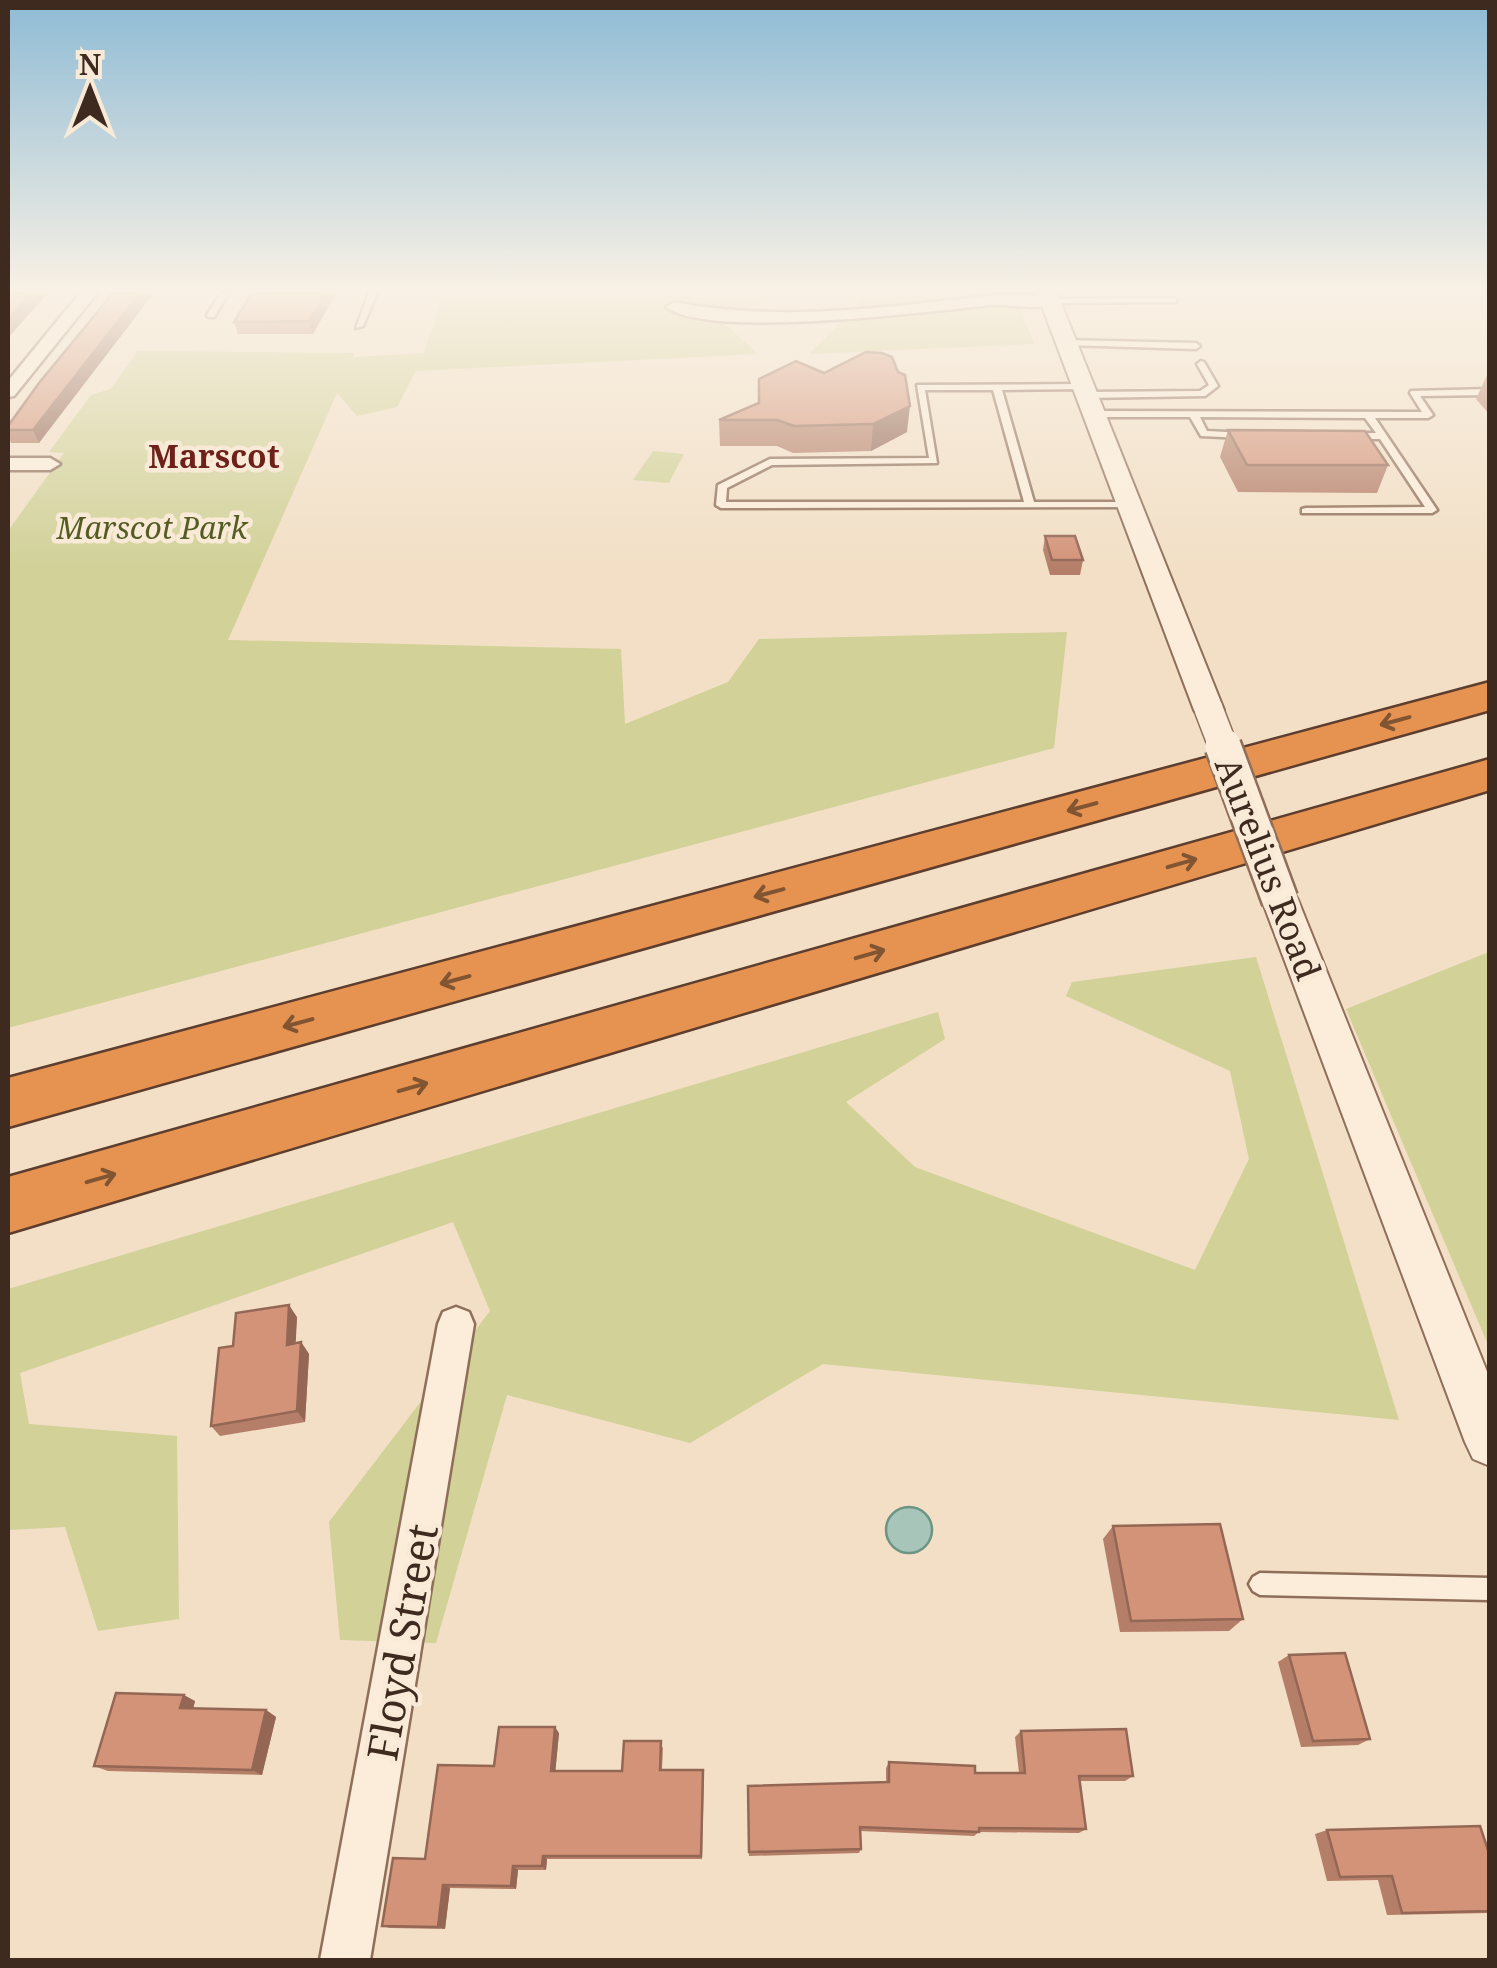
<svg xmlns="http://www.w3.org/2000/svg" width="1497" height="1968" font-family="'Noto Serif',serif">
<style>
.green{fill:#d1d198}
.water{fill:#a7c5b9;stroke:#6d9586;stroke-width:2.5}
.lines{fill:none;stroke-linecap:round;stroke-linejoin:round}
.service-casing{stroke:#8f6f5a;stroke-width:5}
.minor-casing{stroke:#8f6f5a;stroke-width:5}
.tertiary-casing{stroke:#8f6f5a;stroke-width:4}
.motorway-casing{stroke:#5d3e2e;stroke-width:5}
.service{fill:#fbedda;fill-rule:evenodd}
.minor{fill:#fbedda;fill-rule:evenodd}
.tertiary{fill:#fbedda;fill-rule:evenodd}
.motorway{fill:#e69251;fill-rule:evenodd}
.tertiary-bridge-far1-casing{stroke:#8f6f5a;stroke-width:31;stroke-linecap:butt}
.tertiary-bridge-casing{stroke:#8f6f5a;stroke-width:40;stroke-linecap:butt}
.tertiary-bridge-far1{stroke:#fbedda;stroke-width:28}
.tertiary-bridge{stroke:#fbedda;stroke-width:35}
.wall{fill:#b57e68}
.shaded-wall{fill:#946755}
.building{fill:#d39379;stroke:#946755;stroke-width:2.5}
.oneway{stroke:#815432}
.labels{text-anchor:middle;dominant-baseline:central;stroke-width:9;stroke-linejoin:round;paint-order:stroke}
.far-park-label{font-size:30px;font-style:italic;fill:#555c23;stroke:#f8ead6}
.far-neighbourhood-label{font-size:32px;font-weight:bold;fill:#6e211a;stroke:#f8ead6}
.street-label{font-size:35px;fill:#3e2a1e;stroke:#f8ead6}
.near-street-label{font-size:42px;fill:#3e2a1e;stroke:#f8ead6}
</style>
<rect width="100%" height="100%" fill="#f2dfc6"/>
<path class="green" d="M444,293H776L725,324L758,354L416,371L397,407L357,416L337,393L228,640L621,649L625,724L728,682L759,639L1067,632L1054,748L8,1028V531L64,453L49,452L91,395L111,389L138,351L354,353L353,357L424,353Z
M857,293H1015L1034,344L809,354L860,303Z
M653,451L684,454L669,483L633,480Z
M1489,952V1347L1346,1009Z
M1256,957L1399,1420L823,1364L690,1443L507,1395L436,1643L340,1640L329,1522L490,1311L453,1222L20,1373L29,1424L177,1436L179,1619L98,1631L65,1527L8,1530V1289L938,1012L945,1039L846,1102L915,1167L1195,1270L1249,1159L1230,1071L1066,996L1072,982Z"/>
<path class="water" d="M886 1530a23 23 0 1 1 46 0a23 23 0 1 1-46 0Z"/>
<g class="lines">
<g class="service-casing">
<path id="service" d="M221,293H229L214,317H208L207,315Z
M369,293H377L363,326L356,328Z
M1173,298L1177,300L1176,302L1050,303L1046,301L1050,299Z
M1063,340L1196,343L1200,346L1196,349L1066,345L1062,342Z
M1201,361L1204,362L1218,386L1205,396L1087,398L1082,395L1087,392L1200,391L1209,385L1197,364Z
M1084,384L1088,387L1087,389L1002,390L1034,502H1130L1134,503V507L721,508L716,505L718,485L770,459L929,458L917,385ZM925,390H993L1024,502H726L727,488L772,465L937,463Z
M1490,389V395L1420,396L1433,415L1428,418H1375L1437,510L1432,513H1302V509L1306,508L1425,507L1380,439H1351L1346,436L1351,433H1376L1365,418L1200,417L1207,431L1246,433L1248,435L1243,438L1201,436L1190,417H1094L1089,414L1094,411L1422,412L1410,393L1411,391Z
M1260,1573L1490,1578V1600L1260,1595L1253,1591L1249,1584L1253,1577Z"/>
</g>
<g class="minor-casing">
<path id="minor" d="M80,293H97L14,396L8,397V381Z
M997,295L1050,296L1058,301C1043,312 1011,304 991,305C930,311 710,340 666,307L674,302C780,323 890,307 997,295Z
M8,458H50L60,464L50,470H8Z
M456,1307L469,1312L474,1324L370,1960H320L438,1324L443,1312Z"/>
</g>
<g class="tertiary-casing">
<path id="tertiary" d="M1037,293H1057L1224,710L1220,717H1198L1194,710Z
M1280,887L1293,891L1298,900L1490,1379V1466L1473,1459L1465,1442L1262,900L1267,891Z"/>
</g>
<g class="motorway-casing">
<path id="motorway" d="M1490,682V710L8,1127V1078Z
M1490,759V790L8,1233V1177Z"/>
</g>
<use href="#service" class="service"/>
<use href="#minor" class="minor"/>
<use href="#tertiary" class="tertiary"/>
<use href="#motorway" class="motorway"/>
<g class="tertiary-bridge-far1-casing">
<path id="tertiary-bridge-far1" d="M1209,710L1224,749"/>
</g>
<g class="tertiary-bridge-casing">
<path id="tertiary-bridge" d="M1223,746L1280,900"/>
</g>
<use href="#tertiary-bridge-far1" class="tertiary-bridge-far1"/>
<use href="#tertiary-bridge" class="tertiary-bridge"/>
</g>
<path class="wall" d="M113,293L39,443H11L8,435V426Z
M336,293L313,334H238L234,322Z
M1488,373H1490V415L1476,399Z
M759,379L907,432L871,451L793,453L777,446H720L719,420L759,403Z
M1228,430L1388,465L1377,493L1238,492L1220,457Z
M1045,536L1083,560L1080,575H1050L1043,550Z
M297,1317L295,1343L301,1342L309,1354L305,1422L220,1436L211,1426L233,1346Z
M1113,1526L1243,1619L1229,1631L1120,1632L1103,1539Z
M1289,1655L1370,1739L1358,1745L1301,1747L1278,1662Z
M195,1701L193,1708L266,1710L276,1717L262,1775L108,1771L94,1766Z
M1021,1731L1133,1776L1125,1781H1080L1086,1829L1079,1833L979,1832L974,1836L860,1831L861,1849L859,1853L749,1856L748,1786L886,1782V1768L889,1762L975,1773H1019L1015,1737Z
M559,1733L555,1771H622L663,1747L662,1770L704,1775L702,1859H547L546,1870H518L516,1889L450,1888L445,1929L390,1928L382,1926L425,1859L494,1766Z
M1327,1830L1490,1856V1913L1387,1915L1378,1880L1327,1881L1315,1834Z"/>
<path class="shaded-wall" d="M31,293H48L8,338V319Z
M140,293H154L39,443L33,430Z
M326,293H336L313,334L309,321Z
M910,406L907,432L871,451L873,424Z
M289,1305L297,1317L295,1357L287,1345Z
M301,1342L309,1354L305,1422L297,1411Z
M184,1695L195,1701L192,1714L180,1708Z
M266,1710L276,1717L262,1775L252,1770Z
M555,1727L559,1733L555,1776L551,1771Z
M543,1856L547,1859L546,1870L542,1866Z
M513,1866L518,1870L516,1889L511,1886Z
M443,1885L450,1888L445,1929L438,1927Z"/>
<path class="building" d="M8,293H31L8,319Z
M113,293H140L33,430H8V426L39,383Z
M252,293H326L309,321L234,322Z
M866,352L882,353L892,357L898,372L905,375L910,406L873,424L794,426L777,420H719L759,403V379L796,361L824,373Z
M1228,430L1365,431L1388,465H1247Z
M1045,536H1075L1083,560H1052Z
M289,1305L287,1345L301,1342L297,1411L211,1426L219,1348L233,1346L236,1313Z
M1220,1524L1243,1619L1131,1621L1113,1526Z
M1345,1653L1370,1739L1313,1741L1289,1655Z
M116,1693L184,1695L180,1708L266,1710L252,1770L94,1766Z
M499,1727H555L551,1771H622L624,1741H661L660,1770H703L701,1856H543L542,1866H513L511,1886L443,1885L438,1927L382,1926L393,1858L425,1859L438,1765L494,1766Z
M1126,1729L1133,1776H1079L1086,1829L979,1828V1832L860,1827L861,1849L749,1852L748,1786L889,1782V1762L975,1766V1773H1025L1021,1731Z
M1480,1826L1490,1856V1911L1402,1913L1392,1876L1340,1877L1327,1830Z"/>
<defs><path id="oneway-shaft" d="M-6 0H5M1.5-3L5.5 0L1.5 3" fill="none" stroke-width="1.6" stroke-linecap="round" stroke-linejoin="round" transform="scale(2.5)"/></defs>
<g class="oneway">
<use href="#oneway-shaft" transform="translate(1395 721) rotate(165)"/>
<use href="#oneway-shaft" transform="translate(1082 807) rotate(165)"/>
<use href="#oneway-shaft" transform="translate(1182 863) rotate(-16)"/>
<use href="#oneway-shaft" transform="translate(769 893) rotate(165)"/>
<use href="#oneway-shaft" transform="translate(870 954) rotate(-16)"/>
<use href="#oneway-shaft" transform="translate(455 980) rotate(165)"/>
<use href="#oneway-shaft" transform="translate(298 1023) rotate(165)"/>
<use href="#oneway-shaft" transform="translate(413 1087) rotate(-16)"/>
<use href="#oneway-shaft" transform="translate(101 1178) rotate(-16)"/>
</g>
<linearGradient id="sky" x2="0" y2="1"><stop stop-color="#8ebbd5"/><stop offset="0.51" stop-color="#f9f1e5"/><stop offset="1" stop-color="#f9f1e5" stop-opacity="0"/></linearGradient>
<rect width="1497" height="569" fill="url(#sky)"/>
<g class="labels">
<g class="far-park-label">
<text x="152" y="527">Marscot Park</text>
</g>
<g class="far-neighbourhood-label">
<text x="214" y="455">Marscot</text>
</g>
<g class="street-label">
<text transform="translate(1269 868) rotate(69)">Aurelius Road</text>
</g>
<g class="near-street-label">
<text transform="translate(401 1642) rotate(-80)">Floyd Street</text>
</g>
</g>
<rect width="1497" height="1968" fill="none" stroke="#3e2a1e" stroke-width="20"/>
<g transform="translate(90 90)" stroke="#f8ead6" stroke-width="8" paint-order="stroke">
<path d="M0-8L18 38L0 25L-18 38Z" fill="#3e2a1e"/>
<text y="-15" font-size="28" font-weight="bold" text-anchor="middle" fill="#3e2a1e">N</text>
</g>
</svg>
